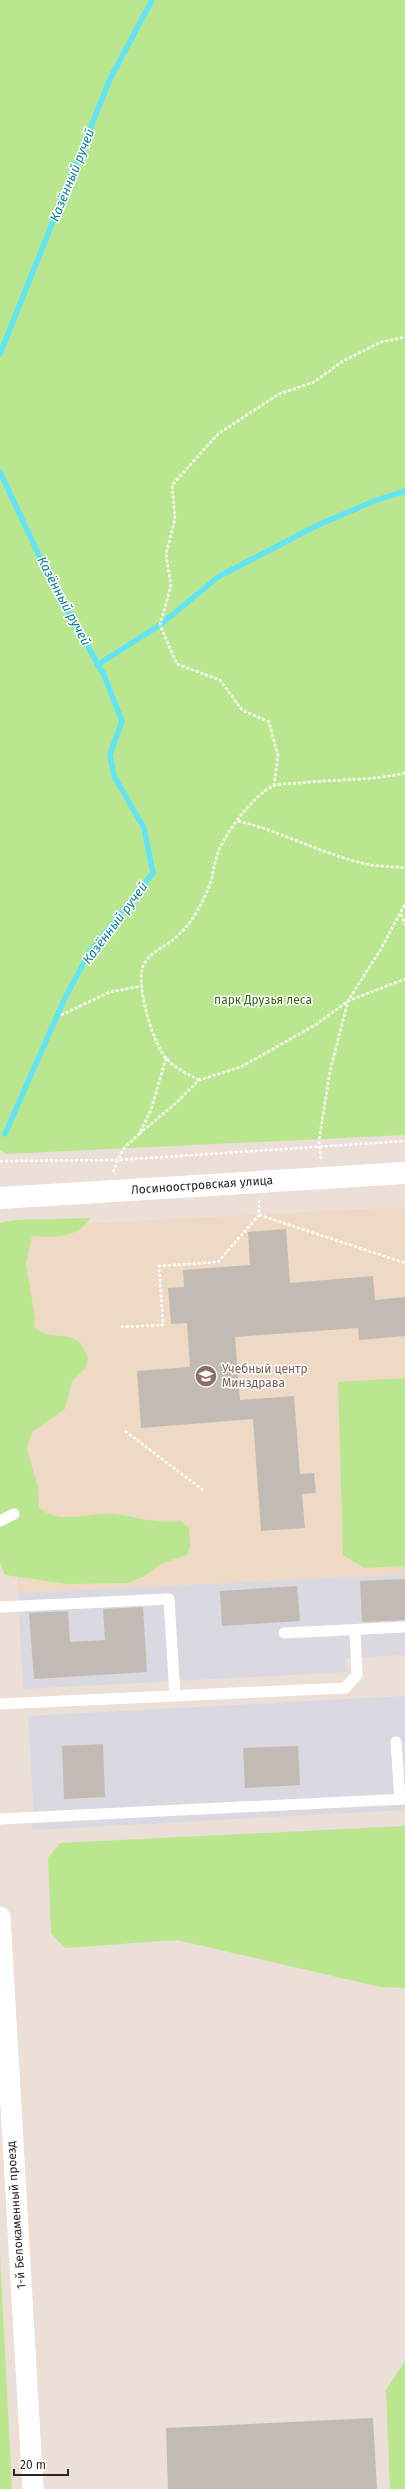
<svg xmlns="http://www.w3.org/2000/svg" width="405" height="2489" font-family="'Fira Sans',sans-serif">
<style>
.industrial{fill:#dad9e2}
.education{fill:#eedac4}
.green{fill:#bae68f}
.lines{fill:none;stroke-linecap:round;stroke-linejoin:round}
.stream{stroke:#62e4f5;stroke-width:5.5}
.building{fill:#c2bbb3}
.path{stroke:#fff;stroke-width:2.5;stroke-dasharray:3 2;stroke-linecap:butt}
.lane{stroke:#fff;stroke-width:11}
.street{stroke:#fff;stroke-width:21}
.secondary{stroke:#fff;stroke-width:22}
.labels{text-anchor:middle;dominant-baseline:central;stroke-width:3;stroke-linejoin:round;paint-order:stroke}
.park-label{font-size:12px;fill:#326615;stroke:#fff}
.street-label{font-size:12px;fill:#272727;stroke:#fff}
.education-label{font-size:12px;fill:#785e54;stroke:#fff;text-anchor:start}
.water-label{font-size:13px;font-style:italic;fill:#05809d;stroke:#fff}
</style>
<rect width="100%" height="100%" fill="#ebdfd7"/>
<path class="industrial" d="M405,1574V1655L346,1658L347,1672L23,1689L18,1593Z
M405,1696V1810L32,1830L34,1816L28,1716Z"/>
<path class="education" d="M405,1207V1574L18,1593L0,1228Z"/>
<path class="green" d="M0,0H405V1135L6,1154L0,1150Z
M90,1218C78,1239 53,1237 32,1236L26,1264L35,1318L34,1327C48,1341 66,1331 79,1342C83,1345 86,1353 88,1358L86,1368L72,1381L65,1409L33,1431L29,1440L27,1449L38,1487L39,1507C58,1526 89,1512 113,1514C139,1517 154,1524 181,1521L189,1528L190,1546L187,1555L160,1564L145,1576L128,1583L68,1584L5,1575L0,1562V1223L14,1220Z
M405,1378V1566L364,1568L343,1555L338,1382Z
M405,1826V1988L380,1987L177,1940L65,1948L51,1933L48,1858L60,1843Z
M0,2255L12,2489H0Z
M405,2361V2489H390L386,2390Z"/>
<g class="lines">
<path class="stream" d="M0,354L110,79L152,0
M0,472L50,579L104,675L122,721L110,755L114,776L144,828L153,873L89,953L65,998L5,1134
M97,665L160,625L218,577L316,526L374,501L405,491"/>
</g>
<path class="building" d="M286,1229L290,1283L373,1276L375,1300L405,1297V1336L359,1340L358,1328L235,1337L240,1400L294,1396L300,1474L314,1473L316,1493L302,1494L305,1528L261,1531L253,1419L141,1428L137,1371L190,1367L187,1323L171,1324L168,1288L184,1287L183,1270L250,1265L248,1232Z
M405,1579V1620L362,1622L360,1581Z
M297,1586L300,1621L222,1626L220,1591Z
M143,1607L147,1672L34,1679L29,1613L68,1611L70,1642L105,1640L103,1609Z
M103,1744L105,1797L64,1799L62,1746Z
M298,1746L300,1785L245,1788L243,1748Z
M373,2418L377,2489H168L166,2428Z"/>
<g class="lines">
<path class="path" d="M274,786L278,756L269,722L242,710L220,680L177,664L160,625L171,586L166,554L175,519L172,485L218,434L279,394L314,382L343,361L381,342L405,337
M238,821C280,831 320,853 362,863C376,867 391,866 405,868
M401,914L405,925
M61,1015L110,992L142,986
M199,1080C188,1074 174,1068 166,1058C153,1044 134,981 144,964C151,951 166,947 176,937C189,926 198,911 205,896C213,881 213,865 219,850C227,831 255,794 273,786C280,783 292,784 300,783C335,779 370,781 405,773
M139,1134L176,1103L199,1080L241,1067L315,1025L348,1001L405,979
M321,1159L319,1140L330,1071L348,1001L381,949L405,904
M0,1161L118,1160L405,1141
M113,1172L123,1149L139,1134L151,1110L166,1058
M259,1215L405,1263
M121,1327L163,1325L159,1266L218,1262L259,1215V1201
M125,1431L203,1490"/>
<path class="lane" d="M0,1521L14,1514
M0,1607L169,1599L175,1696
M284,1633L405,1627
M0,1704L345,1688L357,1675L355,1630
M396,1742L400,1799
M0,1819L405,1799"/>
<path class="street" d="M0,1917L33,2489"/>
<path class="secondary" d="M0,1198L405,1173"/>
</g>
<defs>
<g id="university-disc" transform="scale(1.15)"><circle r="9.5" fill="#8d6e63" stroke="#fff"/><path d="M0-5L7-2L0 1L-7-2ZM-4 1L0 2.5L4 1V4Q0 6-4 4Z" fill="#fff"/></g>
</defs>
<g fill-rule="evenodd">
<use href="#university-disc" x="206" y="1376"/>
</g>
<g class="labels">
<g class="park-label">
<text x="263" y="1000">парк Друзья леса</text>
</g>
<g class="street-label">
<text transform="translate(202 1185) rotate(-4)">Лосиноостровская улица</text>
<text transform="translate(16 2215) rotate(-94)">1-й Белокаменный проезд</text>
</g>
<g class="education-label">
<text x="222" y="1369">Учебный центр<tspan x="222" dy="14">Минздрава</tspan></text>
</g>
<g class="water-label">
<text transform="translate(72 175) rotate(-68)">Казённый ручей</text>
<text transform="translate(64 601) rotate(62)">Казённый ручей</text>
<text transform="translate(115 923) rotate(-53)">Казённый ручей</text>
</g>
</g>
<path d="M14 2469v6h54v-6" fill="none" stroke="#272727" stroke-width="2"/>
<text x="20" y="2469" font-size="12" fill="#272727" stroke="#ffffff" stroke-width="3" paint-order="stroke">20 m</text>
</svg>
